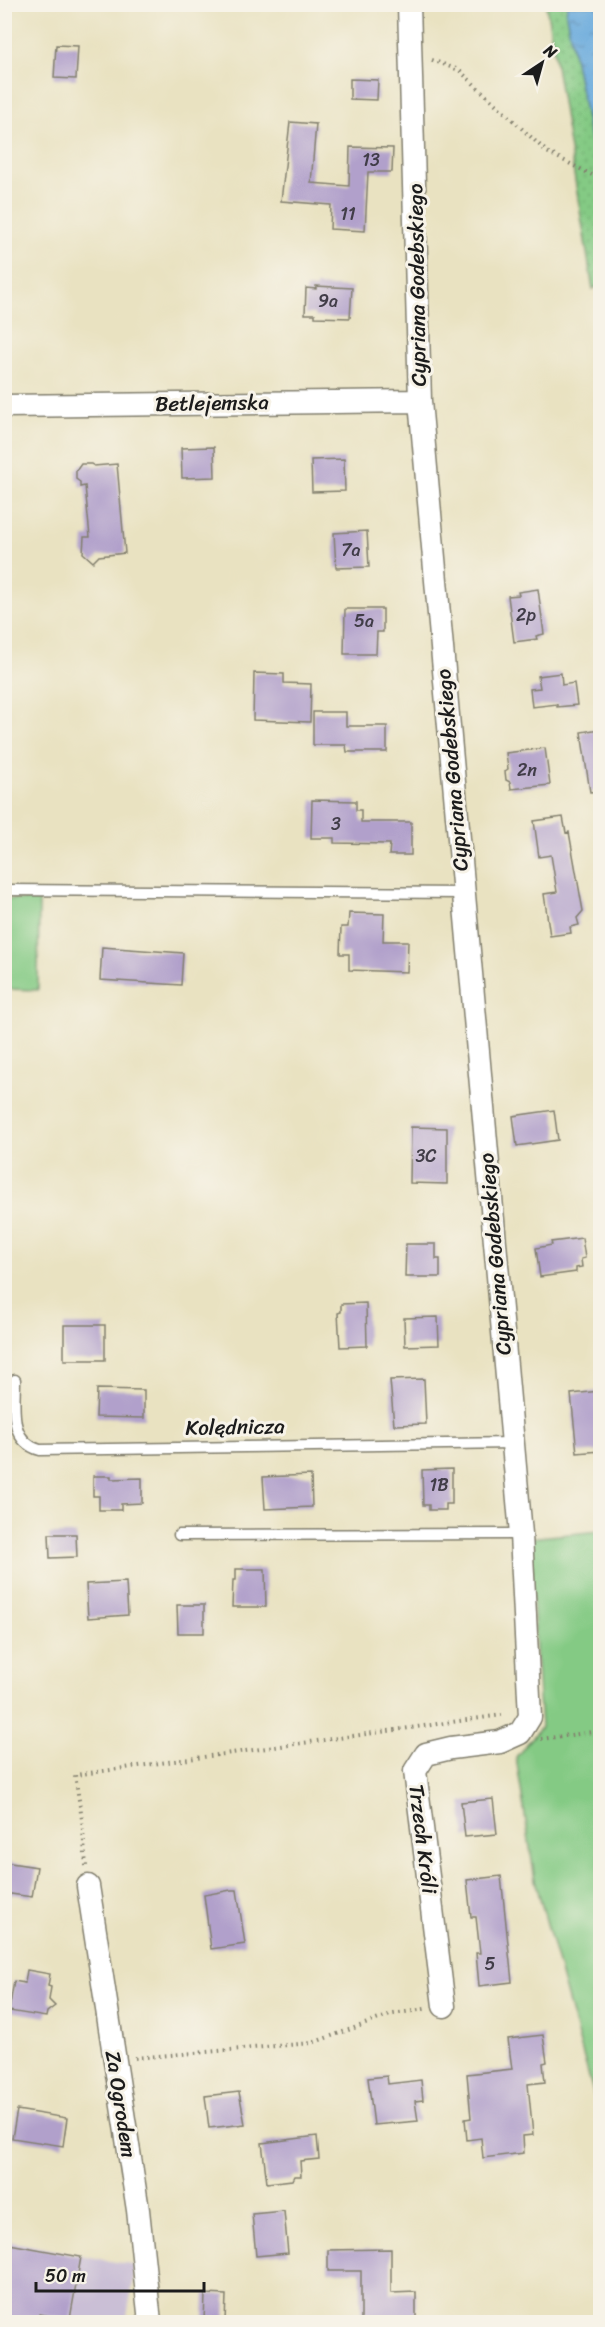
<svg xmlns="http://www.w3.org/2000/svg" width="605" height="2327" font-family="Sriracha,sans-serif">
<style>
.industrial{fill:#cabfd6}
.grass{fill:#84ca84;stroke:#507350;stroke-width:1.5}
.park{fill:url(#park-dots);stroke:#507350;stroke-width:1.5}
.water{fill:url(#water-ripples);stroke:#42637c;stroke-width:1.5}
.building{fill:#b1a0cb}
.lines{fill:none;stroke-linecap:round;stroke-linejoin:round}
.lane-casing{stroke:#827f6e;stroke-width:13}
.street-casing{stroke:#827f6e;stroke-width:25}
.path{stroke:#827f6e;stroke-width:4;stroke-dasharray:1.5 4.5;stroke-linecap:butt}
.lane{stroke:#fff;stroke-width:10}
.street{stroke:#fff;stroke-width:22}
.labels{text-anchor:middle;dominant-baseline:central;stroke-width:6;stroke-linejoin:round;paint-order:stroke}
.number-label{font-size:18px;fill:#413d48}
.street-label{font-size:21px;fill:#1c1c1c;stroke:#f7f3e8}
</style>
<defs>
<pattern id="park-dots" width="8" height="8" patternUnits="userSpaceOnUse" patternTransform="scale(1.5)"><rect width="8" height="8" fill="#84ca84"/><path d="M2 2h.1M6 6h.1" fill="none" stroke="#71ad71" stroke-width="1.8" stroke-linecap="round"/></pattern>
<pattern id="water-ripples" width="26" height="14" patternUnits="userSpaceOnUse" patternTransform="scale(1.5)"><rect width="26" height="14" fill="#69aadd"/><path d="M2 4q2-2 4 0t4 0M15 11q2-2 4 0t4 0" fill="none" stroke="#568ab2"/></pattern>
</defs>
<rect width="100%" height="100%" fill="#f7f3e8"/>
<filter id="ink" filterUnits="userSpaceOnUse"><feTurbulence type="fractalNoise" baseFrequency=".0167" numOctaves="2"/><feDisplacementMap in="SourceGraphic" scale="12" xChannelSelector="R" yChannelSelector="G"/><feConvolveMatrix kernelMatrix="1 2 1 2 8 2 1 2 1" color-interpolation-filters="sRGB"/></filter>
<filter id="wash" filterUnits="userSpaceOnUse"><feTurbulence type="fractalNoise" baseFrequency=".008" numOctaves="4" result="noise"/><feDisplacementMap in="SourceGraphic" scale="24" xChannelSelector="R" yChannelSelector="G"/><feGaussianBlur stdDeviation="1.35" result="paint"/><feColorMatrix in="noise" values="0 0 0 0 0 0 0 0 0 0 0 0 0 0 0 0 0 1.4 0 .05"/><feComposite in="paint" operator="in"/></filter>
<g filter="url(#wash)">
<rect width="100%" height="100%" fill="#e9e2c1"/>
<path class="industrial" d="M4,2240L136,2266L126,2322H5Z"/>
<path class="grass" d="M5,899L39,900L38,990L5,989Z
M600,1531V2117L535,1880L516,1757L541,1727L529,1538Z"/>
<path class="park" d="M546,5H600V285L593,289Z"/>
<path class="water" d="M567,5H600V162L594,159L566,15Z"/>
<g id="blocks">
<path class="building" d="M56,45L78,46L76,79L54,78Z
M350,79L378,80L377,100L350,99Z
M290,122L316,124L311,183L349,186L350,147L393,148L392,172H368L365,231L330,229L331,205L281,201Z
M316,286L352,288L350,318L315,317V314H305L306,288L316,289Z
M214,447L215,477L182,478L181,448Z
M344,459L345,491L312,492L311,460Z
M81,464H91L94,466L117,464L125,553L99,556L93,562L83,553L84,537H90L85,486L80,487V482L76,479V471Z
M367,531L369,567L336,568L334,533Z
M538,589L544,634L536,636L537,639L514,642L508,596L519,595L518,592Z
M345,609H383V632H377L376,654H344Z
M254,673L284,674V683L311,684L310,722L253,720Z
M561,673L562,685L574,683L577,705L557,707V704L532,707L530,689L540,688L538,676Z
M313,712H346V726H387V752H347L346,745H313Z
M600,729V791L590,792L581,732Z
M545,748L550,785L511,789L510,782L506,780L505,771L508,769L506,753Z
M312,800L356,801V810H361V822H411V855H389L390,844L334,843V838H311Z
M563,817L566,833L569,832L583,911L577,918L579,925L570,927L571,933L550,936L544,894L557,892L551,855L539,857L534,821Z
M349,913L384,914L383,941H408L407,972L349,970V954H340L341,927H348Z
M102,947L183,953L181,985L100,980Z
M554,1110L558,1140L517,1146L513,1116Z
M411,1127L447,1128V1184L410,1183Z
M582,1238L585,1258L581,1259L582,1267L576,1268V1272L540,1277L536,1248L552,1245L551,1242Z
M406,1244H436V1259H440V1277H405Z
M366,1303L367,1346L340,1347L338,1313L341,1312V1304Z
M438,1317L439,1345L405,1346L404,1318Z
M64,1325H105V1360H64Z
M424,1379L426,1424L394,1425L390,1380Z
M97,1389L144,1390V1418L96,1417Z
M600,1391V1451L577,1453L571,1394Z
M452,1469V1504H446V1510H429V1505H423L422,1470Z
M311,1475L312,1507L265,1509L263,1477Z
M93,1476H111V1479L142,1478V1503L121,1504V1510H99V1496H93Z
M49,1534H76L77,1557L50,1558Z
M236,1569H265L266,1607H232L233,1580H236Z
M126,1582L128,1615L88,1618L86,1584Z
M177,1605H204V1633H178Z
M493,1799L497,1834L465,1837L461,1802Z
M4,1862L37,1867L32,1897L4,1893Z
M501,1876L512,1982L479,1986L476,1953H480L476,1917H471L467,1880Z
M231,1890H237L245,1944L211,1949L204,1895Z
M27,1970L50,1974L48,1986L51,1987L49,2000L55,2006L47,2012L46,2017L9,2011L14,1981L25,1983Z
M543,2035L547,2062L543,2063L545,2082L528,2084L533,2135L523,2136L524,2153L483,2158L481,2138L467,2140L465,2119L471,2118L467,2074L512,2069L508,2039Z
M387,2076L388,2084L421,2080L423,2100L415,2101L418,2121L374,2125L368,2078Z
M239,2092L245,2124L209,2128L205,2096Z
M17,2110L67,2118L63,2146L12,2138Z
M317,2136L319,2159L300,2161L301,2176H294L292,2180L267,2183L262,2143Z
M284,2211L288,2253L256,2256L252,2214Z
M4,2243L81,2257L70,2319L39,2314L37,2322H4Z
M391,2249V2293L416,2292V2322H361V2271H328V2250Z
M205,2294L226,2295L225,2322H204Z"/>
</g>
</g>
<g filter="url(#ink)">
<use href="#blocks" fill-opacity="0" stroke="#827f6e" stroke-width="1.5"/>
<g class="lines">
<g class="lane-casing">
<path id="lane" d="M4,890L463,893
M15,1380C15,1406 8,1441 40,1450L513,1443
M179,1535L521,1534"/>
</g>
<g class="street-casing">
<path id="street" d="M409,4L420,401L521,1534L530,1717L520,1733L500,1742L451,1748L426,1754L415,1771L444,2006
M4,406L420,401
M88,1886L138,2210L150,2322"/>
</g>
<path class="path" d="M432,60L459,70L547,152L600,179
M541,1739L600,1731
M86,1866L82,1819L75,1775L502,1715
M135,2058L312,2043L393,2014L425,2009"/>
<use href="#lane" class="lane"/>
<use href="#street" class="street"/>
</g>
</g>
<g class="labels">
<g class="number-label">
<text x="371" y="160">13</text>
<text x="348" y="214">11</text>
<text x="328" y="301">9a</text>
<text x="351" y="550">7a</text>
<text x="526" y="615">2p</text>
<text x="364" y="621">5a</text>
<text x="527" y="770">2n</text>
<text x="336" y="824">3</text>
<text x="426" y="1156">3C</text>
<text x="439" y="1485">1B</text>
<text x="490" y="1964">5</text>
</g>
<g class="street-label">
<text transform="translate(417 285) rotate(-91)">Cypriana Godebskiego</text>
<text transform="translate(212 403) rotate(-1)">Betlejemska</text>
<text transform="translate(452 770) rotate(-95)">Cypriana Godebskiego</text>
<text transform="translate(495 1254) rotate(-95)">Cypriana Godebskiego</text>
<text transform="translate(235 1427) rotate(-1)">Kolędnicza</text>
<text transform="translate(423 1839) rotate(83)">Trzech Króli</text>
<text transform="translate(121 2104) rotate(81)">Za Ogrodem</text>
</g>
</g>
<rect width="605" height="2327" fill="none" stroke="#f7f3e8" stroke-width="24"/>
<g transform="translate(542 63) rotate(36)" stroke="#f7f3e8" stroke-width="4.5" paint-order="stroke">
<path d="M0-4.5L10 22L0 15L-10 22Z" fill="#1c1c1c"/>
<text y="-9" font-size="16" font-weight="bold" text-anchor="middle" fill="#1c1c1c">N</text>
</g>
<path d="M36 2282v9h168v-9" fill="none" stroke="#1c1c1c" stroke-width="3"/>
<text x="45" y="2282" font-size="18" fill="#1c1c1c" stroke="#f7f3e8" stroke-width="4.5" paint-order="stroke">50 m</text>
</svg>
